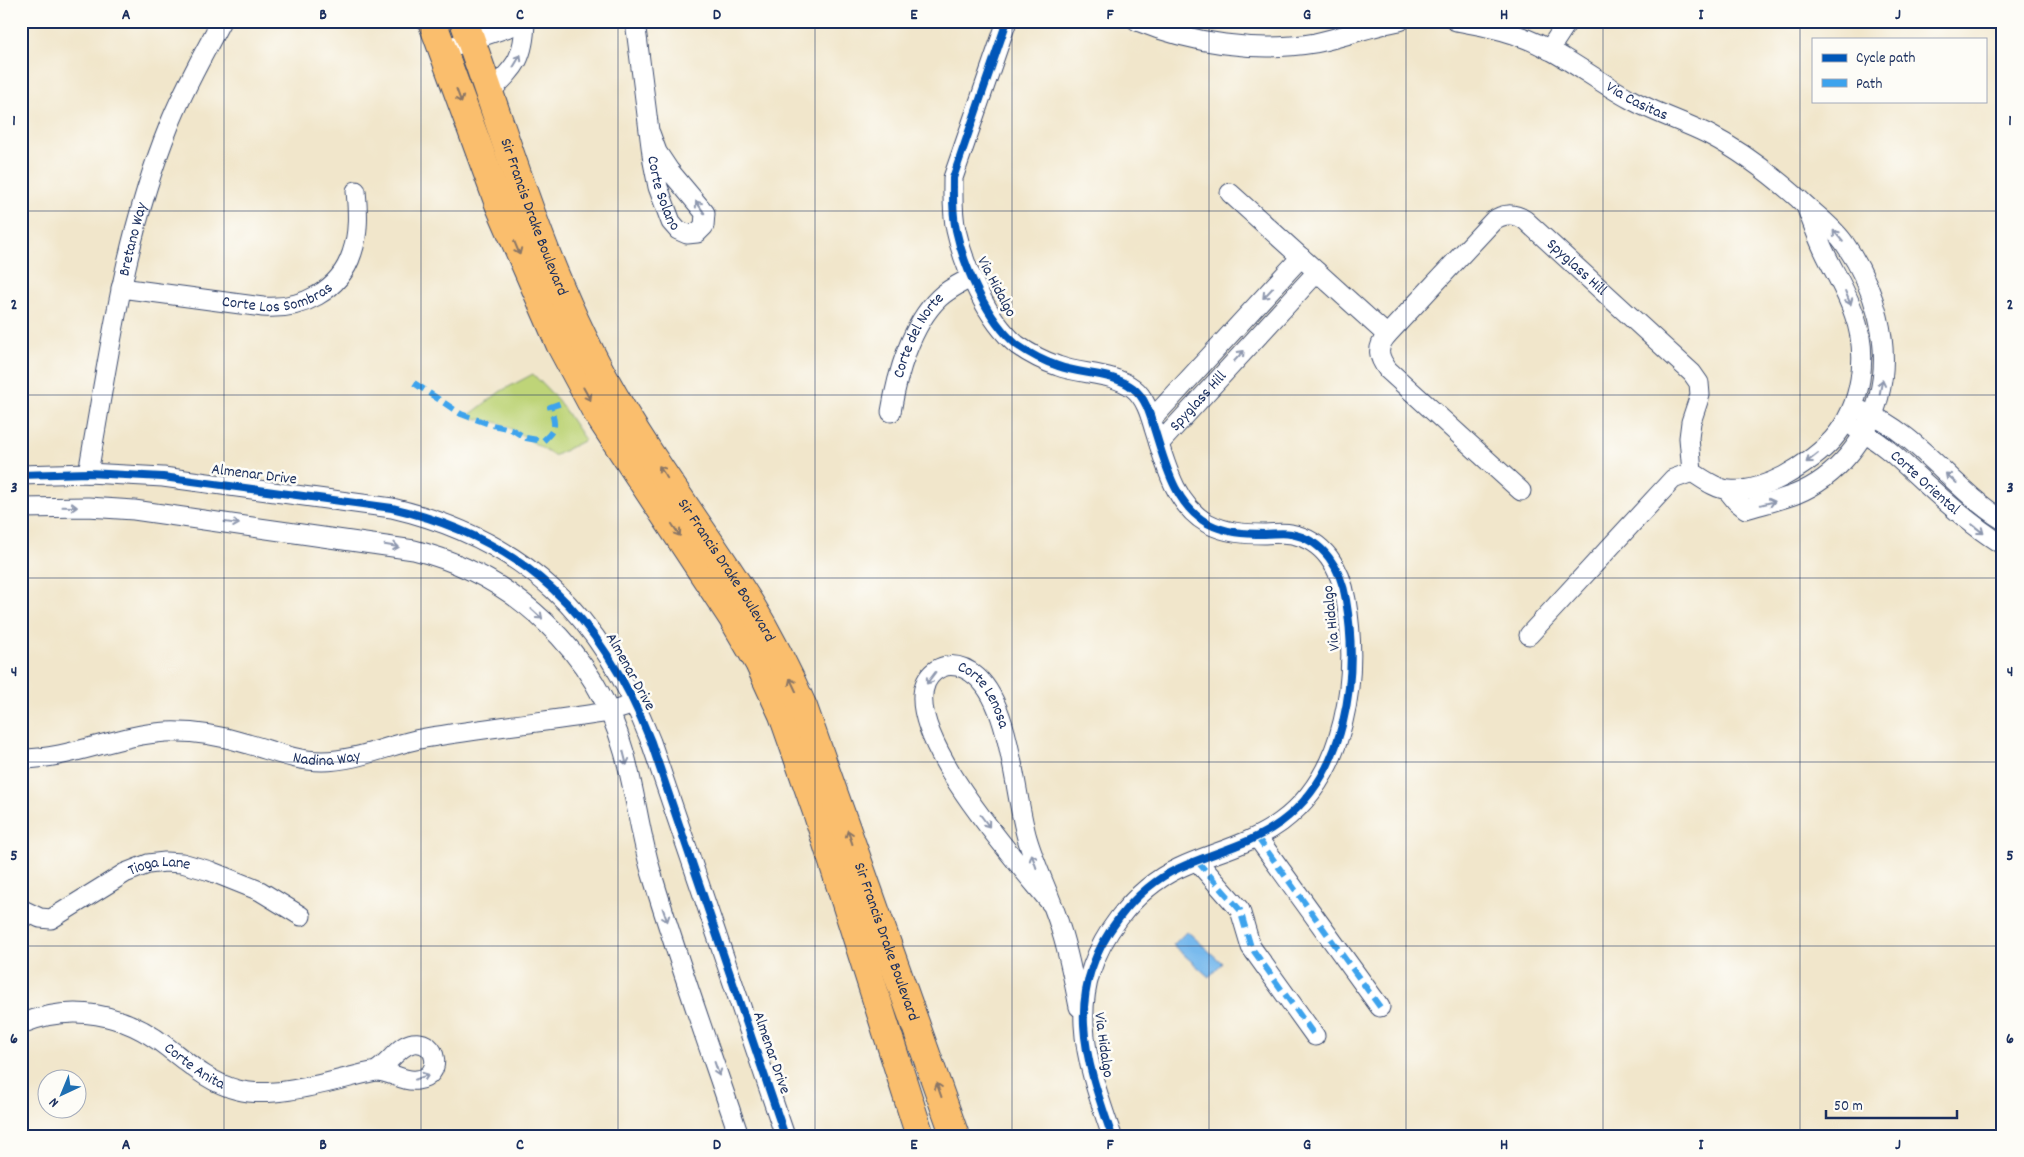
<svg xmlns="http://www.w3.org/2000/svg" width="2024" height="1157" font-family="Dekko,sans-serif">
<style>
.green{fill:#bed478;stroke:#6c826b}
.water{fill:#78baed;stroke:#4a74a6}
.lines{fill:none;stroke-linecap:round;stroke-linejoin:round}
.street-casing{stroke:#3b4a6e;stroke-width:21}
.primary-casing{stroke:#3b4a6e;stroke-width:30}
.street{stroke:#fff;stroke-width:19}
.primary{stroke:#fabe6d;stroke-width:28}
.quiet{stroke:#3da3ed;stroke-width:6;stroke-dasharray:12 6;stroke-linecap:butt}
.cycleway-casing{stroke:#fdfcf7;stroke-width:11}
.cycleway{stroke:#0057b8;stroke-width:8}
.oneway{stroke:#8d97ae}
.oneway2{stroke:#8a7666}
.grid{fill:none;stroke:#1b2f5e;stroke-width:1;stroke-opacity:0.55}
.labels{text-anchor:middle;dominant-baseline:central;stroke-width:5;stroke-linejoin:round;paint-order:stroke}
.street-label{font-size:16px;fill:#1b2f5e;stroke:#fdfcf7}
.neatline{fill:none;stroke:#1b2f5e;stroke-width:2}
.grid-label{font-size:16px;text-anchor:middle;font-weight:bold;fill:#1b2f5e}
</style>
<rect width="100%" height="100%" fill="#fdfcf7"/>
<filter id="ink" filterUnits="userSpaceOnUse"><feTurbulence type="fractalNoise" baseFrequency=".02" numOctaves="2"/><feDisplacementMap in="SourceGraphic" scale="10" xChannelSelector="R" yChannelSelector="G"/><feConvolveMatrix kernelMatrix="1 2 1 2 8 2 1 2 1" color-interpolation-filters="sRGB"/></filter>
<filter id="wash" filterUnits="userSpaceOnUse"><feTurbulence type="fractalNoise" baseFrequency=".0096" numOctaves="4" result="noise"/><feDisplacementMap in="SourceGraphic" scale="20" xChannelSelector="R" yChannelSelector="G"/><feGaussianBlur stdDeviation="1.12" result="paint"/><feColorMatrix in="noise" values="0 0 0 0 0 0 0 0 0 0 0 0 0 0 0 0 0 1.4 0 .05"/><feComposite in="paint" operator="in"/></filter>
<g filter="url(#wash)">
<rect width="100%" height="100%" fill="#f1e6cb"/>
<path class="green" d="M533,374L558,400L585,440L554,456C536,445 519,431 499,423C489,420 478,420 468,416L501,391Z"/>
<path class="water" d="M1187,931L1222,963L1209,977L1173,945Z"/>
</g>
<g filter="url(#ink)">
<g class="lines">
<g class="street-casing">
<g id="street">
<path id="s1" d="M635,21L653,162L658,187L671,222L678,230L687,234L697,233L704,226L705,213L669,170L657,152L650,133"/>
<path d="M1007,21L953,178C953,195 952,213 956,230C964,267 987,320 1017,345C1030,354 1043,361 1058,366C1082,375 1112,372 1133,388C1145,397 1150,414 1154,428C1165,462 1174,504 1207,523C1226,533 1244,534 1265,534C1273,534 1283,532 1291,534C1324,540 1341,569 1346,600C1359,676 1347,773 1281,822C1250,845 1213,852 1179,868C1155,879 1135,897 1119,918C1063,992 1084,1056 1112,1136"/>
<path d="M1137,21C1191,43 1257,53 1315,43C1344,37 1371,26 1400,21"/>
<path id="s2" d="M1456,21C1477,25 1498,28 1519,36C1559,50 1593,79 1630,99C1655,113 1682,121 1708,134C1741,151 1771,174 1799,199C1814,214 1833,226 1845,244C1875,288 1892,344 1879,396C1869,438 1836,478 1796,494C1780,500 1763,504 1746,509L1736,501L1728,491"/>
<path d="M442,50L527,21"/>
<path d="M1549,50L1568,21"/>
<path d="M490,92C516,66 524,59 525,21"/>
<path d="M1230,193L1387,335"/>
<path id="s3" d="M121,288L263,307C301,310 340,291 352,253C359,233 358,212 356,191"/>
<path d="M1862,411C1919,433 1952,489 2003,520"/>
<path id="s4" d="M891,412C897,375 911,325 939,298C948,289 961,283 972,277"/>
<path d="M1152,419L1301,257"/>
<path id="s5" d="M1855,428C1883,442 1904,464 1927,485C1951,507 1975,528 2003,545"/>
<path id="s6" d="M1159,444L1317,272"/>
<path id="s7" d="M88,473C109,356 124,237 169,126C183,90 203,56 221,21"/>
<path d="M21,475L88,473L163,477L392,508C525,539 602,616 651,742L785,1136"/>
<path id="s8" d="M1521,491L1388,370C1378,357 1376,348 1387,335L1493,221C1503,213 1514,213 1525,220L1692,373L1699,383L1700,395L1691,422L1689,438L1692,472C1703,479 1716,489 1729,490C1747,492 1769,484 1784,476C1802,466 1819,455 1833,439C1862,406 1869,355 1854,314C1847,293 1836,275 1826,255C1818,239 1812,222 1806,206"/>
<path d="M21,508L88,507L134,510L414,550C514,575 596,652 624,752C636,794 640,837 653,878C679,964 710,1050 739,1136"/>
<path d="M1529,635L1673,479L1692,472"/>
<path id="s9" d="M21,759C71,759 116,735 166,732C193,731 222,736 248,744C273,751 296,761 322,761C358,761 390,744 425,738C486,728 548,721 609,712L635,704"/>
<path d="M1257,837L1380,1007"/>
<path d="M1197,861L1240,910L1251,947L1315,1036"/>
<path id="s10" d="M1053,906C1020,865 902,736 926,682C930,674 937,668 946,666C958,664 968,669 977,677C1011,707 1014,793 1027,838C1036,869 1052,898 1061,930C1069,955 1074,981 1079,1007"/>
<path id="s11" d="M21,909L40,918L51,919L125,873L148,864L165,862L182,863L210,871L260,891L301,916"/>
<path id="s12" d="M21,1024C72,1003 124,1013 167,1047C189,1064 210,1083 238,1090C277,1100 336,1079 376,1071C389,1064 399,1045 413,1043C438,1039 444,1077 417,1080C403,1082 390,1071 376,1071"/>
</g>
</g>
<g class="primary-casing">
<g id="primary">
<path d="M432,21L499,204L560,344L596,411L732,617L759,663L783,715L817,812L920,1136"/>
<path id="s13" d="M464,21C508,142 542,267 605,380C648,458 703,529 750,604C770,637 787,671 803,707L955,1136"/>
</g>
</g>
<use href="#street" class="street"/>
<use href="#primary" class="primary"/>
<path class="quiet" d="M414,383L461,414L492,425L511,429L526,438L543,441C557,428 556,425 550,407L564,402
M1257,837L1380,1007
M1197,861L1240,910L1251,947L1315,1036"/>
<g class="cycleway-casing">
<path id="cycleway" d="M1007,21L953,178C953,195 952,213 956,230C964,267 987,320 1017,345C1030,354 1043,361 1058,366C1082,375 1112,372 1133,388C1145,397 1150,414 1154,428C1165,462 1174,504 1207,523C1226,533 1244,534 1265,534C1273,534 1283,532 1291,534C1324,540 1341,569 1346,600C1359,676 1347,773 1281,822C1250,845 1213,852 1179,868C1155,879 1135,897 1119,918C1063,992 1084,1056 1112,1136
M21,475L88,473L163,477L392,508C525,539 602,616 651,742L785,1136"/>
</g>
<use href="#cycleway" class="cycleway"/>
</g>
<defs><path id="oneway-shaft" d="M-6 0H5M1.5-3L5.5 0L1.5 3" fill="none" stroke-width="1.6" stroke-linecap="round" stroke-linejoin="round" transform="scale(1.25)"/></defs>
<g class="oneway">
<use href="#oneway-shaft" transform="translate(517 61) rotate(-59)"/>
<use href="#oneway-shaft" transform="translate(700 207) rotate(-125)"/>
<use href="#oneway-shaft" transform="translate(1838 236) rotate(-130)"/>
<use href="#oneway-shaft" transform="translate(1268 293) rotate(133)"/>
<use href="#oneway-shaft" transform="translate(1848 298) rotate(68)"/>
<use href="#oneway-shaft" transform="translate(1239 356) rotate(-47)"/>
<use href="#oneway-shaft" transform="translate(1881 387) rotate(-79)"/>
<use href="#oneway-shaft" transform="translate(1812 458) rotate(142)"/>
<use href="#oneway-shaft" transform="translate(1951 478) rotate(-138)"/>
<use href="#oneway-shaft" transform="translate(1768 503) rotate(-14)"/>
<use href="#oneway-shaft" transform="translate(70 507) rotate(1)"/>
<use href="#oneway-shaft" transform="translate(232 523) rotate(8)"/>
<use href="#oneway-shaft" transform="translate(1978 529) rotate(38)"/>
<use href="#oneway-shaft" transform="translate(392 546) rotate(9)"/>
<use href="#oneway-shaft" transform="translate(537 614) rotate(42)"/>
<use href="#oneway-shaft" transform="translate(931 678) rotate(127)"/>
<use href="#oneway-shaft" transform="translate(625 758) rotate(76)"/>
<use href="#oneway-shaft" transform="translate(985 821) rotate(53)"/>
<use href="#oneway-shaft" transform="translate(1034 861) rotate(-109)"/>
<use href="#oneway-shaft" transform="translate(665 915) rotate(71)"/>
<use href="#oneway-shaft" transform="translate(717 1069) rotate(71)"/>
<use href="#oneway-shaft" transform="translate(422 1077) rotate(-20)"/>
</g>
<g class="oneway2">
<use href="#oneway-shaft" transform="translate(459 96) rotate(70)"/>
<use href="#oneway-shaft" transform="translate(517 248) rotate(67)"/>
<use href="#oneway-shaft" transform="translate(587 394) rotate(61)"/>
<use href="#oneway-shaft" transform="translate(663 472) rotate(-124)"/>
<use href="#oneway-shaft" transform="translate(676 530) rotate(56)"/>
<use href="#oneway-shaft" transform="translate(793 685) rotate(-115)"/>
<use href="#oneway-shaft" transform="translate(850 837) rotate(-109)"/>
<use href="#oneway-shaft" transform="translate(939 1090) rotate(-109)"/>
</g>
</g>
<path class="grid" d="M224,21V1136M421,21V1136M618,21V1136M815,21V1136M1012,21V1136M1209,21V1136M1406,21V1136M1603,21V1136M1800,21V1136M21,211H2003M21,395H2003M21,578H2003M21,762H2003M21,946H2003"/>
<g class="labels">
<g class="street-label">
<text stroke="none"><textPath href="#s2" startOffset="200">Via Casitas</textPath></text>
<text stroke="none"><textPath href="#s1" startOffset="175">Corte Solano</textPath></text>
<text stroke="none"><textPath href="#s13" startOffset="208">Sir Francis Drake Boulevard</textPath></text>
<text stroke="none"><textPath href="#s7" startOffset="238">Bretano Way</textPath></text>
<text stroke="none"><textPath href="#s8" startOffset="479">Spyglass Hill</textPath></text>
<text transform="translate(996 287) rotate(62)">Via Hidalgo</text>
<text stroke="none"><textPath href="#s3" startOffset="159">Corte Los Sombras</textPath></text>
<text stroke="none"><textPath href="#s4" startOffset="82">Corte del Norte</textPath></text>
<text stroke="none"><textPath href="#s6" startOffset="58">Spyglass Hill</textPath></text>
<text transform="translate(254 475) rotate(7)">Almenar Drive</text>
<text stroke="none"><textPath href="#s5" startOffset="89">Corte Oriental</textPath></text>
<text stroke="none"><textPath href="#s13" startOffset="612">Sir Francis Drake Boulevard</textPath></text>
<text transform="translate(1332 618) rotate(-96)">Via Hidalgo</text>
<text transform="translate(630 672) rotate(61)">Almenar Drive</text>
<text stroke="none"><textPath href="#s10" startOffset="344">Corte Lenosa</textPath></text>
<text stroke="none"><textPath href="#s9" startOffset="312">Nadina Way</textPath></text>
<text stroke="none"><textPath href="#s11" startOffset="155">Tioga Lane</textPath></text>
<text stroke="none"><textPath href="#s13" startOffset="1018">Sir Francis Drake Boulevard</textPath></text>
<text transform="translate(1103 1045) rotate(82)">Via Hidalgo</text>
<text transform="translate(771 1053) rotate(71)">Almenar Drive</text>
<text stroke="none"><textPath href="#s12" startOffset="189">Corte Anita</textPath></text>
</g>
</g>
<rect width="2024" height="1157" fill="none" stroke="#fdfcf7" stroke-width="55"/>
<rect x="1812" y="38" width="175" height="65" fill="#fdfcf7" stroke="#a3aaba"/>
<rect x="1822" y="54" width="25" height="8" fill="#0057b8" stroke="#a3aaba"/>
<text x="1856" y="62" font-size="15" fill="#1b2f5e">Cycle path</text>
<rect x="1822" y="79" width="25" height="8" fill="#3da3ed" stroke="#a3aaba"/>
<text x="1856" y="88" font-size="15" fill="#1b2f5e">Path</text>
<g transform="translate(62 1094) rotate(224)"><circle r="24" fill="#fdfcf7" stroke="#a3aaba"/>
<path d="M0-4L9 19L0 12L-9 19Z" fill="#1f6fb2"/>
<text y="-8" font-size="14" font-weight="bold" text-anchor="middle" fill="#1b2f5e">N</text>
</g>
<path d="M1826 1110v8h131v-8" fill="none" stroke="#1b2f5e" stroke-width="2.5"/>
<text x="1834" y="1110" font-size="15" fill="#1b2f5e" stroke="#fdfcf7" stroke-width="4" paint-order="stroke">50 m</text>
<rect x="28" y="28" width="1968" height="1102" class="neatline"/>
<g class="grid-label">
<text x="126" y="19">A</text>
<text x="323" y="19">B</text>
<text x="520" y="19">C</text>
<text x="717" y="19">D</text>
<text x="914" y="19">E</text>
<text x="1110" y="19">F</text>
<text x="1307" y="19">G</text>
<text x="1504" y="19">H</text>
<text x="1701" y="19">I</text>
<text x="1898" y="19">J</text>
<text x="14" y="125">1</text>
<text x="2010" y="125">1</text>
<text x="14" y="309">2</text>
<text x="2010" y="309">2</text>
<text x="14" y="492">3</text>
<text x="2010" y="492">3</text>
<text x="14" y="676">4</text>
<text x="2010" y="676">4</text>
<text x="14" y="860">5</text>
<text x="2010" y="860">5</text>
<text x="14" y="1043">6</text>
<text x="2010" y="1043">6</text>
<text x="126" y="1149">A</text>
<text x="323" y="1149">B</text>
<text x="520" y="1149">C</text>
<text x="717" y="1149">D</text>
<text x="914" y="1149">E</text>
<text x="1110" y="1149">F</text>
<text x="1307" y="1149">G</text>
<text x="1504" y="1149">H</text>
<text x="1701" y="1149">I</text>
<text x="1898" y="1149">J</text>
</g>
</svg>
